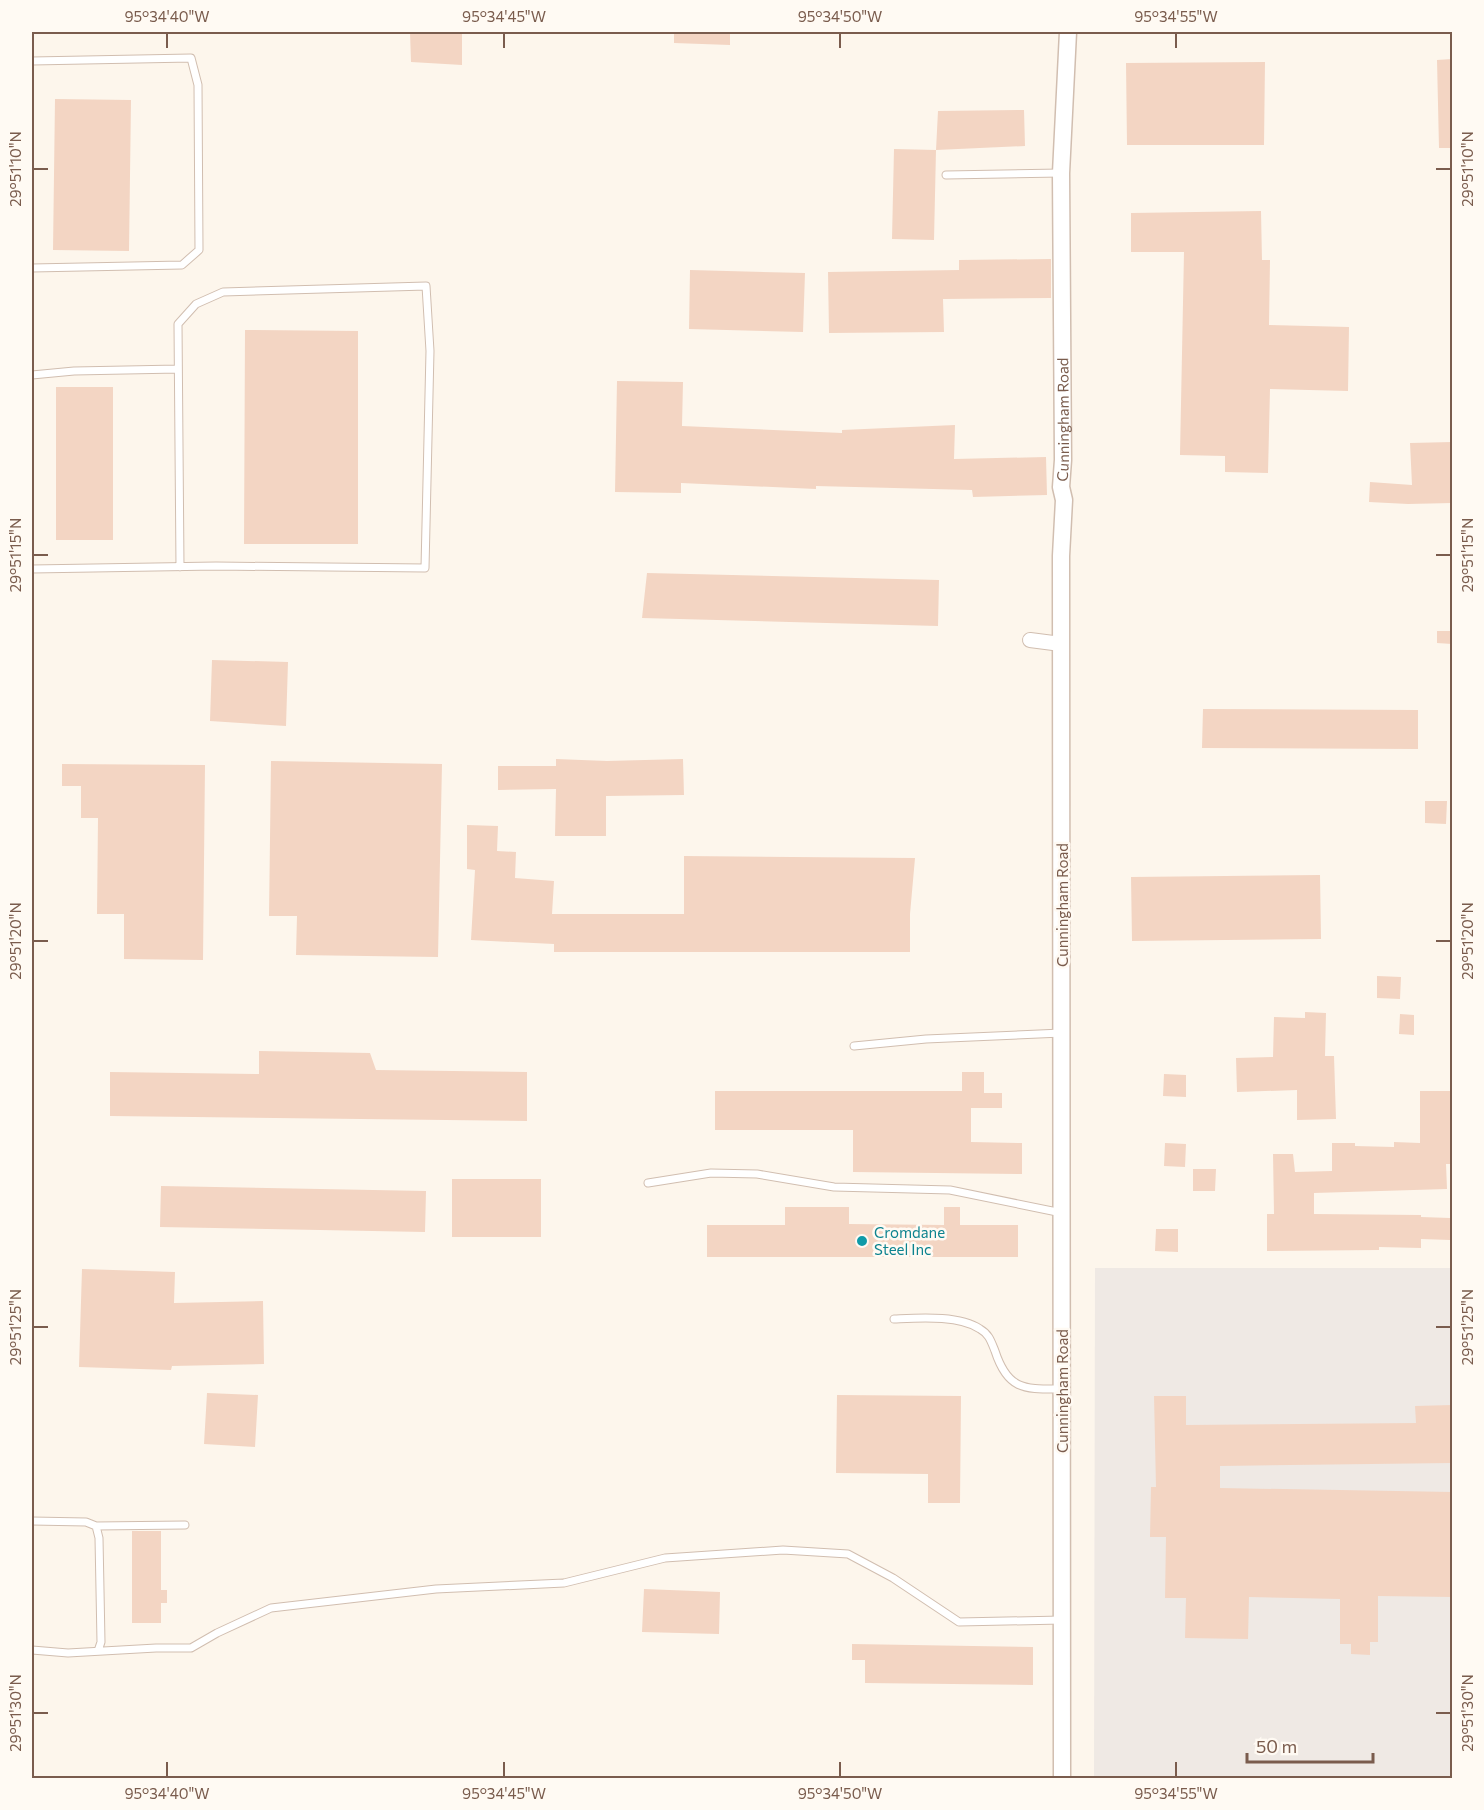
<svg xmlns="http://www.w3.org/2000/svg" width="1484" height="1810" font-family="Commissioner,sans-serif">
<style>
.industrial{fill:#efe9e4}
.building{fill:#f3d5c3}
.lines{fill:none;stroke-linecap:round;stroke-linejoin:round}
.service-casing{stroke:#d1beb0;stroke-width:9}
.minor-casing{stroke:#d1beb0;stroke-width:16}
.tertiary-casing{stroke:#d1beb0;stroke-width:19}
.service{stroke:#fff;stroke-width:7}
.minor{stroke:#fff;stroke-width:14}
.tertiary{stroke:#fff;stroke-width:16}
.ticks{fill:none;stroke:#7a5c4d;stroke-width:2}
.culture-dot{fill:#0f9aa8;stroke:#fffaf3;stroke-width:2}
.labels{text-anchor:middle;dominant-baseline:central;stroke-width:5;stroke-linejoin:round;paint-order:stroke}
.street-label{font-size:15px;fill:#7a5c4d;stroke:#fffaf3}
.culture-label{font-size:15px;fill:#0d838f;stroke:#fffaf3;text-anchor:start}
.neatline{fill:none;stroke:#7a5c4d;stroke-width:2}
.ticks-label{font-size:15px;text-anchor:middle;fill:#7a5c4d}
</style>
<rect width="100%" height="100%" fill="#fdf6ec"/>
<path class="industrial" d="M1095,1268H1452V1778H1094Z"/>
<path class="building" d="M410,32H462V65L411,62Z
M674,32H730V45L674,43Z
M1452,59V148H1439L1437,60Z
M1265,62L1264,145H1127L1126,63Z
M55,99L131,100L129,251L53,250Z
M1024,110L1025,146L936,150L938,111Z
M894,149L936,150L934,240L892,239Z
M1261,211L1262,260H1270L1269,325L1349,327L1348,391L1270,389L1268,473L1225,472V456L1180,455L1184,252H1131V213Z
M1051,259V298L943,299L944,332L829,333L828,272L959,270V260Z
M690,270L805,273L803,332L689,329Z
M245,330L358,331V544H244Z
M617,381L683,382L682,426L842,433V430L955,425L954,459L1046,457L1047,495L973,497L972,490L816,486V489L681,483V493L615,492Z
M56,387H113V540H56Z
M1452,442V503L1408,504L1369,502L1370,482L1412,485L1410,443Z
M647,573L939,580L938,626L642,618Z
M1437,631H1452V644L1437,643Z
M212,660L288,662L286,726L210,721Z
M1203,709L1418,710V749L1202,748Z
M556,759L607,761L683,759L684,795L606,796V836H555L556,789L498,790V766H556Z
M271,761L442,764L438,957L296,955L297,916H269Z
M62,764L205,765L203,960L124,959V914H97L98,818H81V786H62Z
M1425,801H1447L1446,824L1425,823Z
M467,825L498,826L497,851L516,852L515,878L554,881L552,914H684V856L915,858L910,914V952H554V944L471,940L475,870L467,869Z
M1320,875L1321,939L1132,941L1131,877Z
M1377,976L1401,977L1400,999L1377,998Z
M1305,1012L1326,1013L1325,1056H1334L1336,1119L1297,1120V1090L1237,1092L1236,1058L1273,1057L1274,1017L1305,1018Z
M1400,1014L1414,1015V1035L1399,1034Z
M259,1051L370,1053L376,1070L527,1072V1121L110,1116V1072L259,1074Z
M962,1072H984V1093H1002V1108H971V1142L1022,1143V1174L853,1172V1130H715V1091H962Z
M1164,1074L1186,1075V1097L1163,1096Z
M1420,1091H1452V1164H1446L1447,1189L1314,1193V1214L1421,1215V1217L1450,1218V1240L1421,1239V1248L1379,1247V1250L1267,1251V1214H1274L1273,1154H1293L1295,1172L1332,1171V1143H1355V1146L1394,1147V1142L1420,1143Z
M1165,1143L1186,1144L1185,1167L1164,1166Z
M1193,1169H1216L1215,1191H1193Z
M452,1179H541V1237H452Z
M161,1186L426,1191L425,1232L160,1227Z
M785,1207H849V1224L944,1225V1207H960V1225H1018V1257H707V1225H785Z
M1156,1229H1178V1252L1155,1251Z
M82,1269L175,1272L174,1303L263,1301L264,1364L172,1366L171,1370L79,1367Z
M207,1393L258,1395L255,1447L204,1444Z
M837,1395L961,1396L960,1503H928V1474L836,1473Z
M1154,1396H1186V1425L1416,1423L1415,1406L1452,1405V1463L1220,1466V1488L1452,1492V1597L1378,1596V1642H1370V1655L1351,1654V1644H1340V1599L1249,1597L1248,1639L1185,1638L1186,1598H1165L1166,1537H1150L1151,1487H1156Z
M132,1531H161V1590H167V1603H161V1623H132Z
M644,1589L720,1592L719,1634L642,1632Z
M852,1644L1033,1647V1685L865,1683V1660H852Z"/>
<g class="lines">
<g class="service-casing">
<path id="service" d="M32,61L191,58L198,85L199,250L182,265L32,268
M946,175L1061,173
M32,375L74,371L178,369
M32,569L216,566L425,568L430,351L426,286L223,292L196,304L178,324L180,567
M854,1046L926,1039L1062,1033
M648,1183L711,1173L757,1174L834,1187L950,1190L1062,1213
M894,1319C919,1318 959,1315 980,1329C989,1334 991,1341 995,1351C1008,1391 1025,1389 1062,1389
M32,1521L86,1522L96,1526L185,1525
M96,1526L99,1538L101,1642L98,1651
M32,1650L68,1653L156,1648H191L217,1633L271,1608L436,1589L564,1583L665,1558L783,1550L848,1554L893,1578L959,1622L1062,1620"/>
</g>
<g class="minor-casing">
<path id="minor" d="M1030,640L1061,644"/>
</g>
<g class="tertiary-casing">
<g id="tertiary">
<path id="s1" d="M1062,1778L1061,556L1064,500L1061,487L1063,460L1061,173L1068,32"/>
</g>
</g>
<use href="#service" class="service"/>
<use href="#minor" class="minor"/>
<use href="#tertiary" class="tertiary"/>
</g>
<path class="ticks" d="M167,33V48M504,33V48M840,33V48M1176,33V48M33,169H48M1436,169H1451M33,555H48M1436,555H1451M33,941H48M1436,941H1451M33,1327H48M1436,1327H1451M33,1713H48M1436,1713H1451M167,1762V1777M504,1762V1777M840,1762V1777M1176,1762V1777"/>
<circle class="culture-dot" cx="862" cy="1241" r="6"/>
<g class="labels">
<g class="street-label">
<text stroke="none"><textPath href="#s1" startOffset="1359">Cunningham Road</textPath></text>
<text transform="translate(1062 905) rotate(-90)">Cunningham Road</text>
<text transform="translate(1062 1391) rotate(-90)">Cunningham Road</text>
</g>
<g class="culture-label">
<text x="874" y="1232">Cromdane<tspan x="874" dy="17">Steel Inc</tspan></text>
</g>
</g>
<rect width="1484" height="1810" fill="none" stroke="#fffaf3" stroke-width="66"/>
<path d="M1247 1753v9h126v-9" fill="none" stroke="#7a5c4d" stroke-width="3"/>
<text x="1256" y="1753" font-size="18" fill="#7a5c4d" stroke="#fffaf3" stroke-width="4.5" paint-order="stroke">50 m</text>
<rect x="33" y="33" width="1418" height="1744" class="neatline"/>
<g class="ticks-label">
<text x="167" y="22">95°34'40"W</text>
<text x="504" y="22">95°34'45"W</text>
<text x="840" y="22">95°34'50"W</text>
<text x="1176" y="22">95°34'55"W</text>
<text transform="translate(1468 169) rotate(-90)" y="5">29°51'10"N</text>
<text transform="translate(16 169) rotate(-90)" y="5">29°51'10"N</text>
<text transform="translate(1468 555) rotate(-90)" y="5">29°51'15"N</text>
<text transform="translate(16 555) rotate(-90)" y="5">29°51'15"N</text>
<text transform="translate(1468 941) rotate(-90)" y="5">29°51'20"N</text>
<text transform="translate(16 941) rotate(-90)" y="5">29°51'20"N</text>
<text transform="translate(1468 1327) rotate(-90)" y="5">29°51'25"N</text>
<text transform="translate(16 1327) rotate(-90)" y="5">29°51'25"N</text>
<text transform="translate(1468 1713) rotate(-90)" y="5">29°51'30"N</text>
<text transform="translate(16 1713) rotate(-90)" y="5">29°51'30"N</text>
<text x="167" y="1799">95°34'40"W</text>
<text x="504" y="1799">95°34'45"W</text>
<text x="840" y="1799">95°34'50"W</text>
<text x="1176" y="1799">95°34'55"W</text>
</g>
</svg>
